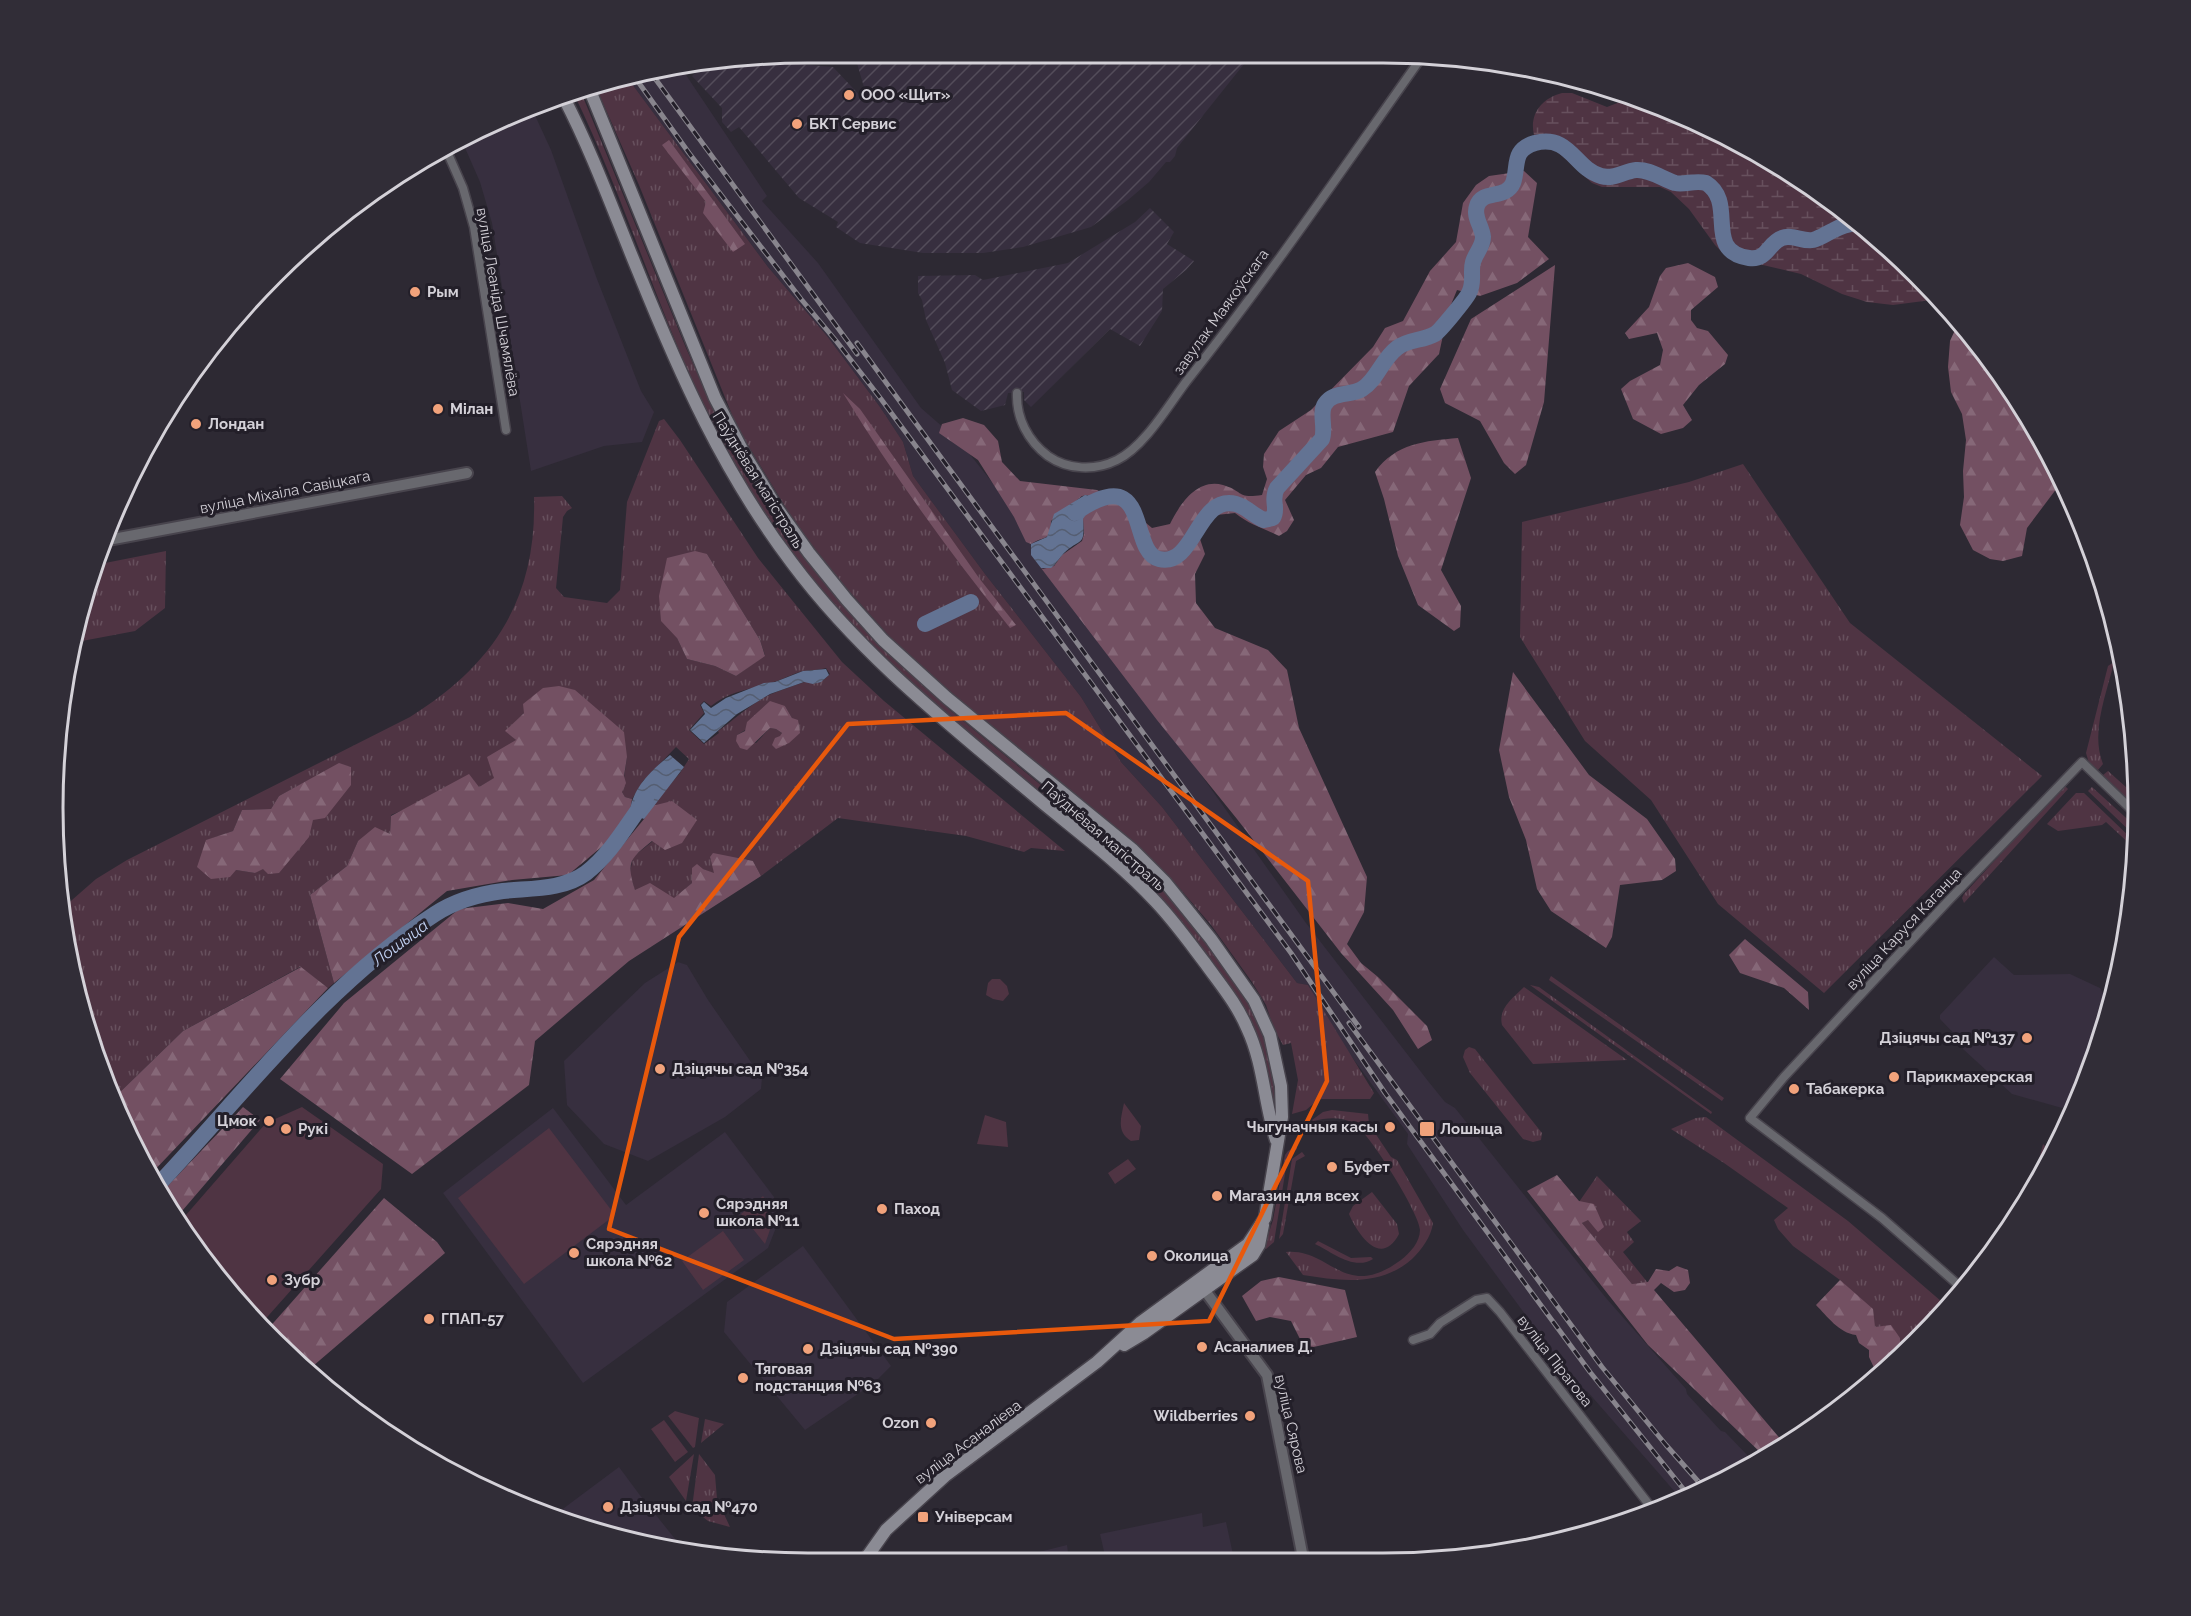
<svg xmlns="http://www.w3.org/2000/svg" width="2191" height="1616" font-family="Raleway,sans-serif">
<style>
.built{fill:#372f3f}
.industrial{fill:url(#industrial-furrows)}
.grass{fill:url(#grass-tufts);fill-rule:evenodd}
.forest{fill:url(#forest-firs)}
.wetland{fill:url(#wetland-marsh)}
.green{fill:#4f3443}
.water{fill:url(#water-waves)}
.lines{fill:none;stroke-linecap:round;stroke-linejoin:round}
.river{stroke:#637393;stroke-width:16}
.minor-casing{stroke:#48444d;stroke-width:11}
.tertiary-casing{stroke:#48444d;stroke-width:14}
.secondary-casing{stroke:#48444d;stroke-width:15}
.minor{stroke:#68686e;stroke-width:8}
.tertiary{stroke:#68686e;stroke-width:10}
.secondary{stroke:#8b8b94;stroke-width:12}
.rail-casing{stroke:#88858d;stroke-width:5}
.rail{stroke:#231f29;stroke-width:3;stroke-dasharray:9;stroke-linecap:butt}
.marked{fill:none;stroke:#e8590c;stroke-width:4.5;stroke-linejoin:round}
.poi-dot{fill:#f1a27b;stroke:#231f29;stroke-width:2}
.labels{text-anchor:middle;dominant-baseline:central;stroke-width:6;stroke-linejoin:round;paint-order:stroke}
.poi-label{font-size:15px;font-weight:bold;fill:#d4d1d8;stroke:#231f29;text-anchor:start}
.street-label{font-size:15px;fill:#d4d1d8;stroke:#231f29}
.water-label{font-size:16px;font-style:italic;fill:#c3d3f5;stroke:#231f29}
.rim{fill:none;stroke:#d4d1d8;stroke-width:3}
</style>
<defs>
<pattern id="industrial-furrows" width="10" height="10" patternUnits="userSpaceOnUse" patternTransform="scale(1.5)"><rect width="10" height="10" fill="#372f3f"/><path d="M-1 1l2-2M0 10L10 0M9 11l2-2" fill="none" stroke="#534c5a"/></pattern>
<pattern id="grass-tufts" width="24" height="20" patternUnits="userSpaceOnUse" patternTransform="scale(1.5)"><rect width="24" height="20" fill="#4f3443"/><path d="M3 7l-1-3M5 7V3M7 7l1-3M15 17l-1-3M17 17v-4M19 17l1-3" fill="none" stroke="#67505d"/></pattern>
<pattern id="forest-firs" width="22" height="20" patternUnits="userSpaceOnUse" patternTransform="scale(1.5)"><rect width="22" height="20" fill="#735062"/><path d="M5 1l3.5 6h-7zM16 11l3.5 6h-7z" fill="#866878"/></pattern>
<pattern id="wetland-marsh" width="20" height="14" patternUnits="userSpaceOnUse" patternTransform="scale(1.5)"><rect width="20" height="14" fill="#4f3443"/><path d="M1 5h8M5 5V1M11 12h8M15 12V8" fill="none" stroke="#67505d"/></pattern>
<pattern id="water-waves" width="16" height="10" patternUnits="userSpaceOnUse" patternTransform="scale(1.5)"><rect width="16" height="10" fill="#637393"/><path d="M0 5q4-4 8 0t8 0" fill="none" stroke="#555e72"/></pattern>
</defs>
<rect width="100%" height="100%" fill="#2d2933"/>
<path class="built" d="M682,69L767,196L762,201L818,263L921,408L960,442L1011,506L1306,923L1428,1081L1445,1102L1455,1108L1606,1298L1686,1389L1687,1394L1721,1431L1725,1432L1752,1460L1682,1500L1587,1391L1583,1393L1463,1230L1407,1144L1408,1134L1338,1038L1308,985L1297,983L1162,807L1121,762L1081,697L985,574L913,476L903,442L880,407L827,336L768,267L626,76Z
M533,111L551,150L597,279L641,391L654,412L642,442L604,446L531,471L492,223L480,182L462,141Z
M1994,957L2014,975L2070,974L2100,988L2108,1002L2074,1098L2062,1108L2012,1094L1963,1049L1964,1044L1940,1019V1015Z
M678,962L687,965L708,1000L762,1078L761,1089L725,1117L648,1161L604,1144L567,1105L564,1061L645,983Z
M553,1108L626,1205L725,1132L774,1197L779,1220L768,1248L583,1383L443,1193Z
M803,1246L891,1366L874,1383L805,1430L724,1332L727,1302Z
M619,1467L639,1494L684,1550L612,1538L556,1514Z
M1202,1513L1203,1527L1226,1522L1234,1559L1106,1560L1100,1534Z
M1067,1545L1069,1560H1007Z"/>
<path class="industrial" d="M854,53L1252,54L1177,148L1175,156L1170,162H1166L1149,182L1128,200L1091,227L1023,247L983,253H923L860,243L836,227L838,222L799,198L739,127L731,132L722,122V108L692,76L701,67L752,60L833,67L867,103L871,101L866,94Z
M1150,208L1174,232L1167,244L1194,261L1186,270L1163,289L1162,311L1140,346L1110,329L1031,407L1024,400V392L1008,393L1005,405L981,411L952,390L945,363L926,320L922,300L918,293V276L975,275L983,280L1068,263L1135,222Z"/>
<path class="grass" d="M626,76L768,267L827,336L880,407L903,442L913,476L985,574L1081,697L1121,762L1162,807L1297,983L1308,985L1374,1093L1370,1099H1319L1306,1110L1292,1114L1298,1080L1291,1043L1283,1045L1274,1029L1266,1005L1252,982L1211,925L1176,884L1138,846L950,693L898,646L841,582L795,523L737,427L639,185L595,85L612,78Z
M581,92L686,348L714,410L767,504L804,558L872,638L951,711L1136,863L1179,908L1245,996L1257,1020L1268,1051L1274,1080L1276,1113H1271C1269,1083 1265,1054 1253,1027C1243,1003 1227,983 1212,963C1193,937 1174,911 1152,889C1084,819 1001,765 929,701C889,666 851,628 818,587C769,527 728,458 695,387C652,291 620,189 574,94Z
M664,419L680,440L758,558L842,662L884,701L1065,851L1031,848L1024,852L966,836L838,818L761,876L753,861L710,857L715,874L703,869L692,868V883L674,899L650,884L635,891L630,873L633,857L653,841L661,805L652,806L680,773L689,759L676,747L643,781L632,799L625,797L622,792L627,757L524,713L506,731L516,740L495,778L479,787L403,810L391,815L390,835L358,841L347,866L310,895L334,983L328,988L300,967L183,1031L114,1098L93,1051L64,907L96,879L127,860L410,717C494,665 537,598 534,497L562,496L572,508L567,511L563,517L556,588L564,597L607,603L620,590L627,502L659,421ZM707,554L760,640L765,655L736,676L715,666L687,659L677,638ZM826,668L830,674C819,685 819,681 805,682C801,683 773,693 769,695C749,705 735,719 718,731L719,733L704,744L689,730L704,713L700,705L704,701L711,706C730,690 754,689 777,681C785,678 795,673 803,671C812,670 818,670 826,668ZM785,706L792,718L776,749L782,733L776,729L770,728L756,743L737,735ZM339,764L351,767L313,820L255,873L236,870L207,840L233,831L242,810L271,809L279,796Z
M1743,464L1850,623L2042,776L1824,993L1718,904L1651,800L1585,741L1520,637L1522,522L1689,482Z
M166,551L165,608L135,631L82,641L72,647L100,564Z
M2114,662C2107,693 2090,732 2103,764L2098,770L2089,763L2086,753L2108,666Z
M2108,771L2136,796L2135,806L2103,775Z
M2064,785L2068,789L1964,903L1962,898L1964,894Z
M2092,787L2135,826L2134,835L2088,791Z
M2076,793H2084L2134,841V848L2106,822L2102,825L2058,831L2047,824Z
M1551,976L1724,1098L1722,1101L1549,980Z
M1530,985L1539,987L1712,1112L1711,1114Z
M1524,987L1627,1060L1533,1064L1502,1025C1498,1008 1513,998 1524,987Z
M1469,1047L1475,1049L1542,1133L1541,1140L1533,1142L1523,1139L1470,1073L1463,1057L1465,1050Z
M1332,1110L1368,1114L1369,1124L1391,1157L1397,1160L1433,1223C1431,1237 1422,1249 1412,1259C1380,1287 1341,1281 1303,1275L1286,1252C1331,1248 1344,1302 1401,1260C1410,1253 1420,1242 1420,1230C1420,1214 1367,1129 1353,1123C1340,1116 1326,1118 1313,1121L1312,1120L1323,1112Z
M1706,1117L1848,1221L1949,1308L1900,1354V1338L1875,1327L1840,1280L1793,1246L1778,1229L1774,1220L1788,1208L1724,1163L1671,1129L1696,1118Z
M1297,1146V1149L1288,1155L1274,1242L1266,1249L1264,1248L1273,1220L1285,1155L1288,1151Z
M1302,1152L1305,1156L1296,1161L1283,1234L1279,1239L1292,1159Z
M1597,1176L1641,1221L1627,1232L1634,1242L1623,1252L1648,1283L1632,1284L1582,1223L1587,1220L1579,1202Z
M1372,1192L1397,1224L1399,1234C1381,1268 1358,1235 1349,1214L1353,1206Z
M1318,1241L1351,1258L1371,1257L1373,1259C1354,1271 1332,1252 1315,1244Z
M705,1419L724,1424L701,1443Z
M694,1454L686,1501L669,1477Z
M699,1454L715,1475L717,1499L730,1527L708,1521L692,1508Z"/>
<path class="forest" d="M669,140L745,244L733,252L703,213L706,202L662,145Z
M1524,171L1537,183L1528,237L1549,259L1517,283L1480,296L1457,290L1448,312L1439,354L1409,386L1393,432L1338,447L1321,468L1306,475L1285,500L1294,520L1287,531L1279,536C1263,528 1250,525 1235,513L1207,516L1198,533L1205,554L1195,574L1196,603L1215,628L1268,650L1287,670L1299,728L1367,877L1364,912L1347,944L1361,963L1378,977L1427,1026L1432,1040L1418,1049L1393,1010L1341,953L1237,819L1157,720L1041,568L1043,569L1054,566L1062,555L1082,541L1084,534L1083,519L1088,495L1082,496L1051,521C1051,542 1045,535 1031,544L1026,542L1014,517L978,460L939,433L942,424L963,418L984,425L998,441L1002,462L1020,481L1097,490L1122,503L1152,528L1170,524C1180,504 1197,478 1223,485C1244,491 1236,499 1262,495L1267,479L1263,467L1264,454L1279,431L1311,410L1373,347L1385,328L1403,321L1430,271L1456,242L1463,203L1476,185L1489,176Z
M1688,263L1715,277L1718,287L1691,310V320L1697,328L1708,331L1728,355L1725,364L1699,385L1683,405L1692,420L1683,428L1661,434L1633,419L1621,389L1630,381L1660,365L1663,350L1657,333L1629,339L1625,333L1649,307L1660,276L1666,268Z
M1555,265L1544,402L1526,465L1515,474L1504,463L1480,421L1445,403L1440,389L1471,319Z
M1959,321L1983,348L2063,480L2027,528L2022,556L2003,561L1990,559L1973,550L1960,525L1964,497L1963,471L1966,440L1962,414L1951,392L1948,367L1950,341Z
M843,393L860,409L979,578L1016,625L1010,628C950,553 893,475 843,393Z
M1458,438L1471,478L1441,570L1461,606L1460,627L1454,631L1418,605L1398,556L1384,499L1375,472C1396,443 1425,441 1458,438Z
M695,551L707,554L760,640L765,656L736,676L715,666L687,659L677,638L661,621L659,596L667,558Z
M1513,672L1589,775L1647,819L1675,859L1676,871L1662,880L1620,885L1612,937L1606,948L1551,911L1537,889L1526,840L1509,797L1499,750Z
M559,686L575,690L624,732L627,757L624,776L626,783L622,792L625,797L632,799L630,811L605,844L568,875L512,880L447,891L334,983L310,895L347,866L358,841L375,827L390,834L391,816L469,774L479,787L494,778L487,757L516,740L505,731L524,713L523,704L543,688Z
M770,701L785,706L792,718L798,720L800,733L789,743L776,749L772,745L775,738L780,736L782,733L776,729L770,728L747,750L740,748L736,741L737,735L745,731L747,722Z
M339,763L351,767V785L325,818L313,820L309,837L279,873L268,874L263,869L255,873L236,870L230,877L211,879L197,867L206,840L233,831L242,810L271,809L279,796Z
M672,801L697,820L682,843L665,850L652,841C630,859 626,861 635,890L650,883L674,898L692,883V868L697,864L703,869L714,873L710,857L713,853L753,861L761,876L629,961L535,1041L529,1085L412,1174L280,1079L344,1003L459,909L508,903L543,909L594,880L644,819L652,806Z
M1745,939L1808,992L1809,1010L1784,988L1740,973L1729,955Z
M301,967L328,988L149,1176L114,1098L183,1031Z
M243,1107L260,1120L176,1218L160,1194Z
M1557,1175L1579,1201L1594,1204L1604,1227L1598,1232L1588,1220L1582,1223L1632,1284L1648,1282L1656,1269L1669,1271L1677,1266L1688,1270L1690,1283L1685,1290L1674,1292L1661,1283L1654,1290L1783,1442L1762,1454L1648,1345L1527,1191Z
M384,1198L437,1242L445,1253L306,1372L267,1330Z
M1279,1277L1345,1290L1357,1337L1305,1349L1291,1321L1270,1317L1256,1321L1242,1296L1261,1281Z
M1840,1280L1873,1309L1875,1327L1891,1325L1900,1338V1354L1883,1370L1876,1372L1869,1357V1350L1859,1343L1856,1335C1839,1333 1827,1316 1816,1305Z"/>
<path class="wetland" d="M1562,93H1572L1607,107L1633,97L1672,110L1803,180L1917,274L1939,299L1893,305L1867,302L1842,294L1801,274L1733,258L1724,254L1715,245L1689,209L1671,192L1660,187H1602L1592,183L1561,155L1534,135C1529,114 1542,98 1562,93Z"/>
<path class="green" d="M992,979H1000L1007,986L1009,994L1003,1001L993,999L986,995L988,983Z
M1124,1103L1141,1126L1139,1140L1131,1141C1116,1132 1121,1118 1124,1103Z
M302,1107L383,1164L381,1189L261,1324L208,1268L179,1223L266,1123Z
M985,1115L1006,1122L1008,1147L977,1144Z
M549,1128L615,1215L524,1284L458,1198Z
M2043,1144L2052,1153L2041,1177L2036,1172Z
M1128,1159L1136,1169L1115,1184L1108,1173Z
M763,1196C777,1214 772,1225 765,1244L741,1214Z
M723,1231L744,1260L703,1290L682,1261Z
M675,1411L699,1418L695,1447L693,1448L668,1416Z
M664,1420L688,1452L675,1462L651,1429Z"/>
<path class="water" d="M1085,495L1091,496C1097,508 1087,511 1083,519C1085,548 1081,537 1064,553C1059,558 1056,564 1051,568H1041L1031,555V544L1047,537L1054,514Z
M826,669L829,675L821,682L813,684L804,682L770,694L737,714L704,743L690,730L705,714L701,705L704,702L711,708L726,698L764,683L775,682L803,671Z
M670,755L684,767L644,819L634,815L630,811C633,787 652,770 670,755Z"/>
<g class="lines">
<path class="river" d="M1075,513C1152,459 1128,552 1159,559C1195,568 1197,494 1236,504C1247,507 1254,516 1264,520L1273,518C1279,507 1270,501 1277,488L1322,439C1326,428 1319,413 1325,404C1333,391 1350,396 1362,389C1377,380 1382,359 1397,348C1408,339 1423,341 1435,334C1440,331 1466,299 1469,293C1475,282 1470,272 1473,262C1476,252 1483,247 1483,237C1482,226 1473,217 1477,206C1482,189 1506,200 1513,183C1519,167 1511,150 1535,143C1570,134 1575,169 1601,176C1614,180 1624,171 1636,170C1650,169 1662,179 1675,183C1685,185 1695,180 1706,183C1738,203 1702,251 1749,258C1767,261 1768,243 1782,238C1792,234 1803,242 1813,240C1821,238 1827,233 1834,230C1841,226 1848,224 1856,223
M925,624L971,602
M155,1188C244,1094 325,985 435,914C455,901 479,894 503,891C531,888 563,890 586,873C612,853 627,824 646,799"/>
<g class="minor-casing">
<path id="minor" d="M445,147L463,188L474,227L506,430
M1017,393C1016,418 1028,441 1048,456C1068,470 1095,471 1117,460C1144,447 1168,406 1186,382C1270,276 1346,164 1424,54
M1963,1289L1882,1218L1750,1118L1784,1077L1950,899L2082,762L2135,813
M1413,1340L1430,1334L1440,1323L1476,1300L1487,1298L1500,1312L1654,1511"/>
</g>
<g class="tertiary-casing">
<path id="tertiary" d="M108,540L467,473
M1200,1284L1267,1375L1303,1558"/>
</g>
<g class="secondary-casing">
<path id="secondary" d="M589,88L715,398L745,455L777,508L809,553L847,600L883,640L947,698L1133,850L1165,882L1211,939L1254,1000L1270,1035L1281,1086L1282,1117L1265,1218L1248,1244L1141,1322L1097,1362L945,1476L886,1530L864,1561
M564,98C593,154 614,213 638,271C680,375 723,472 792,563C863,658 954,728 1044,804C1082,835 1123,866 1156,902C1174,921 1189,942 1205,963C1220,984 1237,1004 1247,1028C1264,1064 1264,1103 1276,1140
M1124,1345L1144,1333L1253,1255L1259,1245L1263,1225"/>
</g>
<use href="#minor" class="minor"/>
<use href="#tertiary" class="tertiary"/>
<use href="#secondary" class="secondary"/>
<g class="rail-casing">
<path id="rail" d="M651,73L857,354
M634,76L689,153L801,299L837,342L881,399L1291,953L1385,1093L1590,1372L1689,1496
M857,343L1359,1027
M1349,1023L1602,1367L1666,1445L1704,1488"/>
</g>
<use href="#rail" class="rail"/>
</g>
<path class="marked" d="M1066,713L1308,881L1327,1081L1209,1321L894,1339L609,1229L679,937L848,724Z"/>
<g class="poi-dot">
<circle cx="849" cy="95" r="6"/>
<circle cx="797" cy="124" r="6"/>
<circle cx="415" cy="292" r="6"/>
<circle cx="438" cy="409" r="6"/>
<circle cx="196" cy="424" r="6"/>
<circle cx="2027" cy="1038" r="6"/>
<circle cx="660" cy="1069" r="6"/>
<circle cx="1894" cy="1077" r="6"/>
<circle cx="1794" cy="1089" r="6"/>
<circle cx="269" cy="1121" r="6"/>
<circle cx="1390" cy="1127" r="6"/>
<circle cx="286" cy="1129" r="6"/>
<rect x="1419" y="1121" width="16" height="16" rx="3"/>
<circle cx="1332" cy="1167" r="6"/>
<circle cx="1217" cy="1196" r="6"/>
<circle cx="882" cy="1209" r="6"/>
<circle cx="704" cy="1213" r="6"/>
<circle cx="574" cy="1253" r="6"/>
<circle cx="1152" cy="1256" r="6"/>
<circle cx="272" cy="1280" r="6"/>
<circle cx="429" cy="1319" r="6"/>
<circle cx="1202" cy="1347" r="6"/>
<circle cx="808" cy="1349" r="6"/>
<circle cx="743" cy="1378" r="6"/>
<circle cx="1250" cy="1416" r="6"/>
<circle cx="931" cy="1423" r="6"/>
<circle cx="608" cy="1507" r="6"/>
<rect x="917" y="1511" width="12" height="12" rx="3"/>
</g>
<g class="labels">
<g class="poi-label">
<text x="861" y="95">ООО «Щит»</text>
<text x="809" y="124">БКТ Сервис</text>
<text x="427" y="292">Рым</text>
<text x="450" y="409">Мілан</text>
<text x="208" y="424">Лондан</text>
<text x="2015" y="1038" text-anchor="end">Дзіцячы сад №137</text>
<text x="672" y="1069">Дзіцячы сад №354</text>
<text x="1906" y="1077">Парикмахерская</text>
<text x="1806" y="1089">Табакерка</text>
<text x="257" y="1121" text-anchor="end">Цмок</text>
<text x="1378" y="1127" text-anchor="end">Чыгуначныя касы</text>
<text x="298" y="1129">Рукі</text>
<text x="1440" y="1129">Лошыца</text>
<text x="1344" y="1167">Буфет</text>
<text x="1229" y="1196">Магазин для всех</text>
<text x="716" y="1204">Сярэдняя<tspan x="716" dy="17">школа №11</tspan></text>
<text x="894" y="1209">Паход</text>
<text x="586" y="1244">Сярэдняя<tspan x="586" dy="17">школа №62</tspan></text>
<text x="1164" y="1256">Околица</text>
<text x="284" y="1280">Зубр</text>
<text x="441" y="1319">ГПАП-57</text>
<text x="1214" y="1347">Асаналиев Д.</text>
<text x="820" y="1349">Дзіцячы сад №390</text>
<text x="755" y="1369">Тяговая<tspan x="755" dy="17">подстанция №63</tspan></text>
<text x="1238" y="1416" text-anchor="end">Wildberries</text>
<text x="919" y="1423" text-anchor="end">Ozon</text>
<text x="620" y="1507">Дзіцячы сад №470</text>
<text x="935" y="1517">Універсам</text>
</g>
<g class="street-label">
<text transform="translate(498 302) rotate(80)">вуліца Леаніда Шчамялёва</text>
<text transform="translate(1221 312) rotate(-54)">завулак Маякоўскага</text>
<text transform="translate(758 480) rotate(58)">Паўднёвая магістраль</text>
<text transform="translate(285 492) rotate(-11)">вуліца Міхаіла Савіцкага</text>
<text transform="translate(1103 836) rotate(41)">Паўднёвая магістраль</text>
<text transform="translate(1904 929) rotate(-47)">вуліца Каруся Каганца</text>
<text transform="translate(1555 1361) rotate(52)">вуліца Пірагова</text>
<text transform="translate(1291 1424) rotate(77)">вуліца Сярова</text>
<text transform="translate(968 1442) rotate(-37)">вуліца Асаналіева</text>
</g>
<g class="water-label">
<text transform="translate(400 943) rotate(-37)">Лошыца</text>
</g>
</g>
<path d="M0 0H2191V1616H0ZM808 63H1383A745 745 0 0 1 2128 808V808A745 745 0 0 1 1383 1553H808A745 745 0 0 1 63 808V808A745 745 0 0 1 808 63Z" fill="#312d37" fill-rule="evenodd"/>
<path class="rim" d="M808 63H1383A745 745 0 0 1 2128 808V808A745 745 0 0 1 1383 1553H808A745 745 0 0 1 63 808V808A745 745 0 0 1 808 63Z"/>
</svg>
